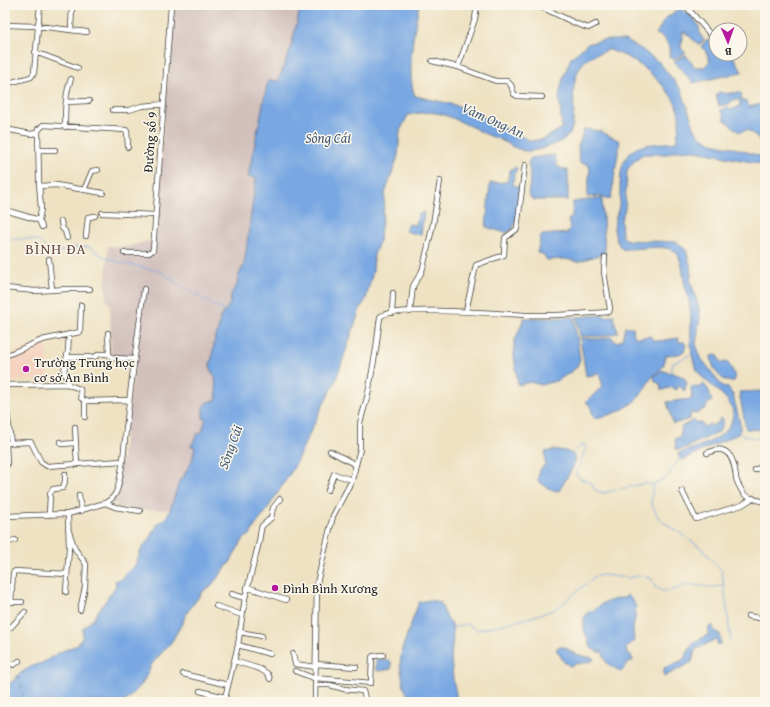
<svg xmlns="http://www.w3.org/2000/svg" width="770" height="707" font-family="'Gentium Book Plus',serif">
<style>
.built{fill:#f5d3c1}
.industrial{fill:#d1c0bc}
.water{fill:#78a7e2;stroke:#4a627f}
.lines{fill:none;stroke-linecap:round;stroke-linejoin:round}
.stream{stroke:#78a7e2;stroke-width:1}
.ferry{stroke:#455b75;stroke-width:1;stroke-dasharray:5 4;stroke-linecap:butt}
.minor-casing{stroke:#3c3a35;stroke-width:6}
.minor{stroke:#fff;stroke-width:4.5}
.poi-dot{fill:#b5179e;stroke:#fbf7ec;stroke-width:1.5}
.labels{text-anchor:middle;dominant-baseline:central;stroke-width:3;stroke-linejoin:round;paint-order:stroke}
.street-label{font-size:13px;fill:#1c1c1c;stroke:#fbf7ec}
.poi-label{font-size:13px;fill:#1c1c1c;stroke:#fbf7ec;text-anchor:start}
.water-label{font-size:14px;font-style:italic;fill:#455b75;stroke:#fbf7ec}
.quarter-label{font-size:15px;letter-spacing:1px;fill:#674a43;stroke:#fbf7ec}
</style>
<rect width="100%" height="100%" fill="#fbf7ec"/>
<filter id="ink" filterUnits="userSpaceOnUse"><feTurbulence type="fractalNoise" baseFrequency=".025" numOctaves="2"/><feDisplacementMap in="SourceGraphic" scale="8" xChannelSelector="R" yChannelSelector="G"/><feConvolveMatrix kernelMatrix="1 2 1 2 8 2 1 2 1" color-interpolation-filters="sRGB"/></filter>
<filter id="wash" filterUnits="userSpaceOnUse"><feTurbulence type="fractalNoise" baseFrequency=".012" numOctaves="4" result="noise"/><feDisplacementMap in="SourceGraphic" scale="16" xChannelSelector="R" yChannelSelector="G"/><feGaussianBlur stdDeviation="0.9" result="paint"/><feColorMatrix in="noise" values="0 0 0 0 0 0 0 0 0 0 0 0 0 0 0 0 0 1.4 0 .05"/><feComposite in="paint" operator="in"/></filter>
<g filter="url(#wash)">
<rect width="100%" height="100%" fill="#eee2c3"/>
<path class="built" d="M46,340L48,380L12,381V384H5V358Z"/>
<path class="industrial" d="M173,5H301L290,51L278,81L268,80L248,177L256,178L244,265L238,278L237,285L231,294L230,304L220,317L218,332L215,337L212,358L210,364V368L215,376L217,398L215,401L209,402L203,412V418L206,419L201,434L191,446L195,447L193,459L182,479L180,480L170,510H140L119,507L108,503L116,496L136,358L113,356L111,354L110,304L106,301V280L108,246L127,247L155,239Z"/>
<path class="water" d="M301,5H419C414,29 406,73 415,96L447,103L472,110L493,123L531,141L544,139L562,128L559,96L563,78L571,58L587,44L604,40H625L641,49L660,63L674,81L682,91L694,127L699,135L712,143L738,149L765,158V168L761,164L691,150L677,151L667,154H643L634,161L627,170L625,209L621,220L622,235L626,240L677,242L686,250L690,264L691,275L690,279L699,309L700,318L696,344L701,358L722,386L728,388L733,395L741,427L738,434L682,460L677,454C695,447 725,441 732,420C739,398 704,385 697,370C687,351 693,328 690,307C689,300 687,293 685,287C683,277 683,255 673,250C661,244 636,250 622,249C617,243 615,237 614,229C614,220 618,213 619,205C622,187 616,166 631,152C641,142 663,144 676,142C680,126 682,111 671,96C657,77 640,62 618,53C615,53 612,50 609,50C606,50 601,53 597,54C585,57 578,68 575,80C571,96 578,123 568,136C562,143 542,149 532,151C522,153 508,144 499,139C490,136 482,133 474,128C463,123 452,117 441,114C430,111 418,113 408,115L400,131L398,156L385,194L383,214L379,242L374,255L373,271L366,299L360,309L336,380L320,411L293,469L268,508L265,513L255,526L250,535L245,538L240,544L231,561L211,586L203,591L186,614L183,622L172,641L152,664L142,684L125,702H5V687L14,680L18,675L32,666L42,663L60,652L77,645L82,638L83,628L92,620L116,586L115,581L124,578L127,572L134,567L143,546L150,540L153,531L156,528L158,523L165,519L170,510L180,479H182L192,461L195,447L191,446L198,433L201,434L206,419L203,418V407L207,402L215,401L217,398L215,376L211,371L210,364L212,358L215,337L218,332L220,317L230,304L231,294L237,285L238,277L244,265L256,178L248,177L268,80L278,81L290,51Z
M680,8C686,13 697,19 699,27C700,33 700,35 704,40L699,45L688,35H687L685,32L682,33L683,37H682L681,48L686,53L674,59L669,57C671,47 666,37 656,34L665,19Z
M706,40H716V54H732L742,72L693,83L674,61L686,55L690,61L695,67H704L710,61L705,50L701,47Z
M720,92C728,96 736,90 742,94L741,98L743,101L747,102L749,107L765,103V143L760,142L755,135L747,130L739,132L724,119V115L720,111L727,107L730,110L739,107L740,102L739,100H733L729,104L719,106L716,94Z
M584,129L600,131L620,141L611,198L605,199L600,196L587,197L590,169L588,164L580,163L579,161L578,147Z
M555,155L557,166L565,170H568V200H533L528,194C530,184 531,173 528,163L531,158Z
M516,167L517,169L514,174L513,184L521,189L517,215L513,229L506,233L492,229L486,227L490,183L507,182L510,170Z
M602,198L605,255L595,256L578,262L565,259L547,260L543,254L537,253L541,235L568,233L570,227L568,220L572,216L573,202Z
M424,212L421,235L405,231L409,224L416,225L418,215Z
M602,315L606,317L614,315L615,323L618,332C605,338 593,336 580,336L576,317Z
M574,317L580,360L576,368L559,380L541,385L530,382L518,385L514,356V343L524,318H558Z
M625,327H633L634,329L633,332L636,338L650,336L653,340L658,341L678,338L679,342H684L686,345L684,351L679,354L666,355C663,373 658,368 650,380C646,385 644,391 640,396C628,409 611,416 594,418L590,406L586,402L603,386L599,374L595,373L593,375L586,376L580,338L599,339L612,337L614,341L618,342L622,339Z
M717,354L721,363L727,362C732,368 734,372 735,380L733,382C721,383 711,367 711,356Z
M662,370L666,372C670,372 681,375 684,378C686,380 686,382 687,384L685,388V390L684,391L681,387L678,386L677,390L671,387L669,389L667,388L664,390H661L660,384L655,381L654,376Z
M704,384L709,391L712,402L708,403L706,408L695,414L692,413L690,414V419L673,424L667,402L692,399L691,387L695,386L697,388Z
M765,391V430L746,429L739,392Z
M721,418L723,419V423L719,432L680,450L676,449L675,439L681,436L680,433L682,430L681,427L694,420L696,422L701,423L705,427L709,424L713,426L715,423H719V419Z
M553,450C562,450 568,450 575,457L573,467L559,491L551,490L538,481C538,474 539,469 545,465V452Z
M627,595L632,600L636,607L635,610V618L633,628L634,641L626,648L627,653L631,655L633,661H630L621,672C612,665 605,667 603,652H598L591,648L584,630V618L588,612L593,611L603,603L619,598H624Z
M428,600L440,602L446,616L452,625L453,637L451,657L453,679L457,699L459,702H412L404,688L400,664L402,649L419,602Z
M713,625L714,631L720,634L721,643L718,645L716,639L695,650L692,662L664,677V668L683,660L694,642L708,635L709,627Z
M558,647H565L575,654L593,658L594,660C585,664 578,662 570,666L564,662L556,649Z
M376,659L389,660L391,662V669L380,671L376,670Z"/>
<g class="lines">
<path class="stream" d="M5,239H28L39,241L50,252L55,253L78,247H89L104,257L121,263L160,271L182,287L224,311
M671,372L673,363L692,354
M738,431C744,439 755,438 765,438
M571,454C576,451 578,447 583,444L586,446L585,450L576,474L579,478L591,483L595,490L603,493L646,483L653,485
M680,458L667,477L653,485L651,503L659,519L700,547L722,571L731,641
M452,628L466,624L478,630L525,619L551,611L560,606L594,577L603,575L628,578L639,576L651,578L655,587L662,591L674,590L687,584L707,587H716L724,584"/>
<path class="ferry" d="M18,675L22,688L23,702"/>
</g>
</g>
<g filter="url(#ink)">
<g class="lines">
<g class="minor-casing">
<path id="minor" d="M537,5L577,24L588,28L596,24
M685,5L710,34L716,35
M5,25L38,26L87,32
M71,30L72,5
M35,52L78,68
M432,61L458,67L496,81H507L511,85L514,94L517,96L542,97
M458,67L475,19L477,5
M5,84L31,77L34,73L40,5
M66,102L89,101
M113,110H129L142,106L164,104
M65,127C65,111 65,94 71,79
M5,129L31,134L36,133L43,125L126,130L127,131L128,147
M38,129L39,182L41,209L39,220
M39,150H55
M40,186L56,185L103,193
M84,190L92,171L98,170
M5,210L39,220L42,227
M102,213L156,215
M61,221L62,228L65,231L67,238
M86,236L88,217L95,216
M124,253H149L153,250L171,5
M49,259L52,290
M5,288L35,291L67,289H90
M466,311L476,265L504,255L505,238L517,229L525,165
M410,312L413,286L421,273L423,268L433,224L440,181
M392,313L393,293
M108,333L109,354
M69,334L68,351L64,371L69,385L80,389L81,398L85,401
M5,356L42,340L80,332L81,305
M67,357H94L100,354H108L113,358L134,359
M5,385L68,384
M5,396L11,443
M85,417V401L129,400
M75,427L77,465
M60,442L62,444L76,443
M330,451L356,465
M707,453C711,452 718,448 722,450C733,453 735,468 736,477C736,481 741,490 744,494C749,499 759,500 765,502
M7,465L6,443L31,442L41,462L47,466L122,461
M755,470L765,465
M328,490L334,474L352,480
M682,491L696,519L742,505L753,498
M79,495L81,511
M105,503L115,507L140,511
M49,515L50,494L53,489L63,488L65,481V474
M5,516L68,514L105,503C111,500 115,496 117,490C124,468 124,443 127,420C132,376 138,333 144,289
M68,529L75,549L86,564L85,587L80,610
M5,543L15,540
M247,587L286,600
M66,592L69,548L68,514
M231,594L245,598
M11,602L13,573L15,571L67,574
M5,603L11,602H22
M216,606L242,615
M748,616L765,619
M5,629L11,627L25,612
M239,632L262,636
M238,645L270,654
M293,654L295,664L316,667
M5,661L14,665L19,661
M234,661L260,669L268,674L270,679
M316,664L356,667
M295,671L316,679
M183,674L228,685
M316,678L371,683L372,657L373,656L383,655
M316,685H330L344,689L363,691L365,698L363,702
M200,691L225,697
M224,702L238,645L245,598L259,542L261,529L262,526L271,518L273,508L280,499
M315,702L317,583L333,516L352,480L360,449V423L368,394L376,349L380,317C390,305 505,314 526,315C543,316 561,315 578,314C588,313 599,313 609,312L610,309L604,272L605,257"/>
</g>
<use href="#minor" class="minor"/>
</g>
</g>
<g class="poi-dot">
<circle cx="26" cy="369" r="4"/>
<circle cx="275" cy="588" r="4"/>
</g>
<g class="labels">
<g class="street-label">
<text transform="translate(150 142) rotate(-86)">Đường số 9</text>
</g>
<g class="poi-label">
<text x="34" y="362">Trường Trung học<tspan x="34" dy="15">cơ sở An Bình</tspan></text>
<text x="283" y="588">Đình Bình Xương</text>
</g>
<g class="water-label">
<text transform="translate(493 120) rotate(24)">Vàm Ong An</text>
<text x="328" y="138">Sông Cái</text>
<text transform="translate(230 447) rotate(-70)">Sông Cái</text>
</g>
<g class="quarter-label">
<text x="56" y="248">BÌNH ĐA</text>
</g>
</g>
<rect width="770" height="707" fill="none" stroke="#fbf7ec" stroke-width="20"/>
<g transform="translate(728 42) rotate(178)"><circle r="19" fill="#fbf7ec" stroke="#a29f99"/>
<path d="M0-3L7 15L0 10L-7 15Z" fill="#b5179e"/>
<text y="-6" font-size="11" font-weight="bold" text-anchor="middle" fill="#1c1c1c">B</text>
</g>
</svg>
